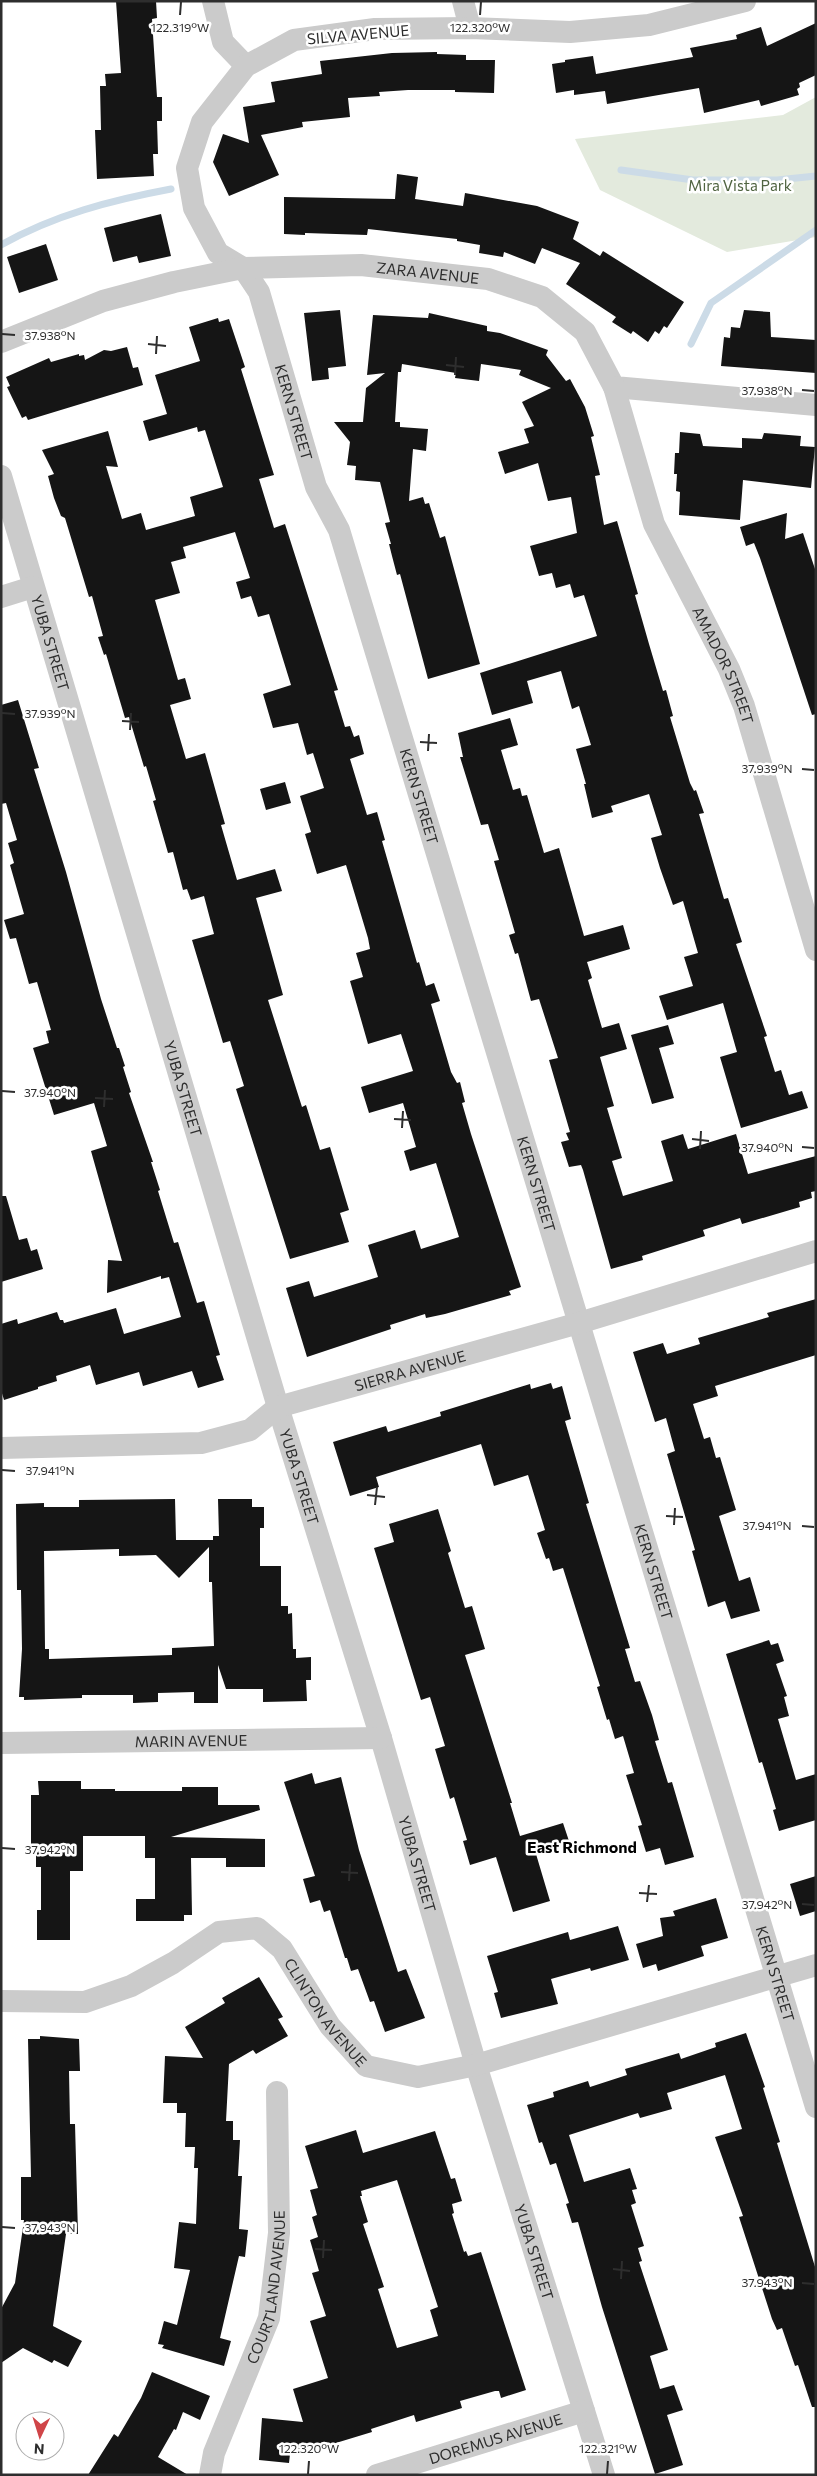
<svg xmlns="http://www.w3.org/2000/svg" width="817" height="2476" font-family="Commissioner,sans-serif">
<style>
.green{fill:#e3eadd}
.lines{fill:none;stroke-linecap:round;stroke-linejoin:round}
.stream{stroke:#ccdbe7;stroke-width:7}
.building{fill:#151515;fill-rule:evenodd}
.street{stroke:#cbcbcb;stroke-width:22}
.ticks{fill:none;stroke:#2e2e2e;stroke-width:2}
.labels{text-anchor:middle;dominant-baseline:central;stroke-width:5;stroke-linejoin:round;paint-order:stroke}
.street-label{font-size:15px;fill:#2e2e2e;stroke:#fff}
.park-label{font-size:15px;fill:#506441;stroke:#fff}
.neighbourhood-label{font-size:16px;font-weight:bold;fill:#000;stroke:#fff}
.ticks-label{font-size:12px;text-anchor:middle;fill:#2e2e2e;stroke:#fff;stroke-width:5;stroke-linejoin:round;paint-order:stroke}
</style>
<rect width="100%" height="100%" fill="#fff"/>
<path class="green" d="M816,97V237L727,252L600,190L575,139L783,115Z"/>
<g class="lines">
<path class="stream" d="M621,170L693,180H777L816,176
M1,245C54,215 112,200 171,189
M691,344L711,303L816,230"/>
</g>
<path class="building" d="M116,1H156L157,18L152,19L157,97H162V121H157L158,154H153L154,176L97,179L95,130H101L100,86H106L105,74L121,73Z
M816,23V75L799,83L800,87L797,89L799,95L761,106L759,100L704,113L699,88L607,104L605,91L574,95V90L556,93L552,64L565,62V60L593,56L596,74L693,57L690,48L737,39L736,35L761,27L767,46Z
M437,52V54L466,55V60H495L494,93L455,92V90H408L379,92L380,96L348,98L350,117L302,122L303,127L261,135L279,175L229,196L213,162L223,134L249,143L243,107L275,102L271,82L322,74L320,61L392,53Z
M397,174L418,177L415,199L463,206L465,193L537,206L579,222L573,239L600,256L603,251L684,302L667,328L664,326L659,334L655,331L648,342L633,331L631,334L612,322L616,317L566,284L580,263L542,248L535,264L504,252L503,257L479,253L480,245L457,241V239L368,229L367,235L305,233V235L284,234V197L395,199Z
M161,214L171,256L139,263L137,256L113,262L104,228Z
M46,244L58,280L19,293L7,257Z
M340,310L346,366L328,368L329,379L312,381L304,313Z
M744,310L770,312L771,337L816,340V373L721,366L724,337L730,338L731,327L740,328Z
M429,313L487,326V331L500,333L548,350L546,355L566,381L570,379L585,407L594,436L591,437L600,475L595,476L604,525L617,521L638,594L635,595L649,644L663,691L666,690L673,716L670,717L690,783L694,791L696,790L704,813L699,814L724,899L728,898L742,942L736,944L767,1036L764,1037L775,1072L781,1070L789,1095L802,1091L808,1108L741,1128L720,1057L737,1052L723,1003L667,1020L659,996L693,986L684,957L698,953L683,901L673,905L660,868L651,838L662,835L649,794L611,806L613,812L592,818L584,784H586L576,749L591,745L579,706L572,709L561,671L527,681L533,703L492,715L480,673L597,636L584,595L574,598L570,584L556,588L552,573L539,576L530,546L577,533L571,497L548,501L538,463L505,474L498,452L529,443L524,429L534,426L522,402L551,388L519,375L521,370L481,364L479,381L455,378L456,373L402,364L401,372H398L395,422H400V427L428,429L426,451L413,449L409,501L423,497L425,504L429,503L440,538L445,536L480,664L428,679L400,574L397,575L392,556L389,544H391L385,523L390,522L380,482L355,480L356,466L347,465L350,442L334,422H363L366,388L385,373L367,375L373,315L428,318Z
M218,318L219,322L229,319L245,367L241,369L274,475L259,479L274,528L285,524L338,690L334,691L345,727L350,726L354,737L359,735L364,754L350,759L367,815L377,812L385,840L382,841L417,963L419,962L426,986L434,983L440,1001L431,1004L451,1072L457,1083L460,1082L465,1102L462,1103L471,1134L521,1287L509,1291L511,1295L445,1314L426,1318L425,1314L390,1325L391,1329L307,1357L286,1288L309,1281L314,1297L378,1277L368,1245L415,1230L421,1249L459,1237L436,1163L410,1171L404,1151L416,1147L403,1103L369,1113L361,1087L413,1071L401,1034L368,1044L350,981L363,977L356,953L370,949L368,938L346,865L317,874L305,834L311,832L300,796L324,788L313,753L307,755L298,723L273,728L263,694L291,685L269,614L258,617L251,596L241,599L236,582L250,578L235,532L183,547L186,558L171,562L180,593L155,600L178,680L185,678L191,699L170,705L186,759L205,753L225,824L221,825L237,880L275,869L282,891L256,898L283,995L268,1000L302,1107L306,1105L320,1150L330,1147L349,1210L340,1213L349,1242L290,1259L236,1089L244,1086L230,1041L223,1043L192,940L214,934L204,896L191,900L187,889L183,890L173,852L168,853L153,801L156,800L146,766L144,767L129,717L125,718L106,654L104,655L98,637L103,636L92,596L89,597L65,518L61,516L54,498L48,476L54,474L42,450L108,431L118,467L106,466L122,519L141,513L146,530L195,516L190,497L223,487L205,430L198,432L197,427L149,441L143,421L167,414L155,375L200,361L189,327Z
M127,347L133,368L138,367L143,385L28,420L26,416L22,418L7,387L10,386L6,377L49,358L51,362L79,354V356L84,355L85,360L104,350L111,351Z
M680,432L700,434L703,446L742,448V438L762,439L764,433L801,436L800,446L815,447L811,488L743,480L740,520L679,515L680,492L676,491L677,474H674L675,453H679Z
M787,513L785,539L803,533L816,572V714L812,715L760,558L754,543L746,546L740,527Z
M18,700L39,768L34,769L66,872L101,999L117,1048H119L125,1066L123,1067L131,1092L129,1093L153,1162H151L160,1190L158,1191L174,1243L178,1242L197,1303L204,1301L220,1355L216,1356L224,1380L198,1388L192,1371L143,1386L139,1372L96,1385L90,1365L56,1376L57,1381L38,1387V1389L4,1400L1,1390V1324L17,1319L18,1324L57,1312L60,1320H63L64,1323L116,1308L124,1334L181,1317L169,1277L161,1279V1276L107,1293L108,1260L122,1261L91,1151L107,1146L94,1103L54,1115L33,1048L49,1043L46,1031L51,1030L37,982L29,984L16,938L10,939L4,920L24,914L10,865L14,863L8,843L17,840L6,803L1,804V705Z
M510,718L518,745L501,750L513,790L520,788L522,796L527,795L544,853L559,848L584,936L623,925L630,949L587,962L592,978L588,980L602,1028L619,1023L627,1049L600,1057L614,1106L607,1108L622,1158L612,1161L623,1196L673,1181L661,1141L683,1134L688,1149L736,1134L748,1174L816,1156V1191L811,1192L812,1198L799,1202L800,1207L742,1224L740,1218L703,1230L705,1236L642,1256L643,1260L611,1269L583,1170L581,1165L569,1167L561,1142L569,1140L566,1133L570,1132L549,1060L558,1058L539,999L531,1001L518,953L515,954L509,935L515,933L494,861L499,860L488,824L481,825L460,757H463L458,733Z
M285,782L291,803L266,810L260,789Z
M668,1025L674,1044L659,1048L674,1098L652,1104L631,1035Z
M1,1196H6L19,1240L27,1238L31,1251L37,1249L43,1269L1,1282Z
M816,1299V1355L715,1386L718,1396L693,1404L704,1439L710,1437L716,1458L720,1457L736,1510L719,1516L739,1581L750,1577L760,1611L731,1619L725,1601L708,1607L692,1551L695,1550L667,1454L675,1451L666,1418L655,1422L633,1352L663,1343L667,1354L700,1344L698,1338L769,1317L767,1313Z
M551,1383L553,1389L562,1386L571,1419L565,1421L589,1503L586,1504L630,1648L625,1649L635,1682L640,1681L652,1715L659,1740L655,1741L668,1783L672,1782L694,1857L665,1865L660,1848L646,1852L638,1826L642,1825L626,1775L634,1773L623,1736L615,1739L609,1719L607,1720L597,1687L600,1686L563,1568L553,1571L549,1558L546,1559L537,1533L545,1530L528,1475L494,1486L481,1444L376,1477L379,1487L350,1496L333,1442L386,1426L388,1432L441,1416L440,1412L530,1384L531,1389Z
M175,1499L176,1540H213V1536H219L218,1499H252V1507H264V1528H260V1566H281V1606H288V1614L292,1613L293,1649H296V1658L311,1657V1680H306L307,1701L263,1702V1689H226L218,1665V1703H194V1692L158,1693V1702L133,1703V1695H82V1698L50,1699L24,1700V1697H19L22,1649L21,1590H17L16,1504L44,1503V1507H79V1500ZM209,1547V1582H212L214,1646L172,1648V1655L49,1659V1649H45L44,1551L119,1549V1556L156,1555L179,1578Z
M438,1509L451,1551L448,1553L465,1608L472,1606L485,1649L465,1655L512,1803H510L520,1836L563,1823L570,1844L536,1854L550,1901L513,1912L496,1857L470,1865L463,1841L467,1840L454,1797L450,1799L435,1749L445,1746L430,1697L421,1700L374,1548L394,1542L389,1524Z
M769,1640L771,1645L778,1643L784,1661L776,1664L787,1696L784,1697L789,1716L778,1719L796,1780L816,1774V1820L779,1831L773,1810L776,1809L762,1762L759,1763L726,1654Z
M312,1773L315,1784L341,1777L359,1850L398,1972L406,1969L425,2018L385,2032L374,2001L370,2002L358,1969L351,1971L347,1958H345L330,1910L324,1912L320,1900L310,1903L303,1879L315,1876L284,1782Z
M38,1781H81V1789H115V1791H182V1787H218V1805H259L260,1810L171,1837L265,1839V1867H226V1858H191L192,1915H184V1921H136V1899H155V1858H145V1836H83V1871H70V1940H37V1910H41V1867H36V1852H31V1795H39Z
M816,1876V1911L800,1916L790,1884Z
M716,1898L728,1938L701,1946L704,1956L658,1971L656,1964L643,1968L636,1944L663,1936L660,1918L675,1916L673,1911Z
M618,1926L629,1960L591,1971L590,1968L551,1979L558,2004L501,2018L494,1993L498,1992L487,1956L568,1932L570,1940Z
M259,1977L283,2017L278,2019L288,2036L256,2054L253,2050L229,2064L226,2121H233V2140H240L238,2176H242L239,2229L248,2230L245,2257L239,2256L220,2338L231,2341L224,2366L162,2348L164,2345L158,2344L164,2321L177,2325L190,2270L174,2268L179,2222L196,2224L198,2168H194L195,2147H185L186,2113H177V2103H163L165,2056L203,2058L185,2027L225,2003L222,1998Z
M746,2033L765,2087L763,2088L780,2142L777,2143L816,2270V2407H812L798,2365L795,2366L782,2328L777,2330L772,2319L739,2217L743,2216L715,2137L742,2129L725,2075L667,2093L672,2109L640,2118L638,2113L569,2135L584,2182L630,2168L637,2189L632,2190L636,2203L631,2205L644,2246L638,2248L642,2261L639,2262L668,2350L650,2356L660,2389L674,2385L683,2410L667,2415L683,2465L655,2474L602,2307L578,2222L572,2223L566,2204L569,2203L556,2163L550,2165L542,2142L539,2143L527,2105L554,2097L553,2092L588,2081L590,2087L627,2075L625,2069L679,2053L681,2059L716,2047L715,2043Z
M40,2036L79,2039L80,2071H69L70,2124H75L78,2234H66L53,2326L82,2341L68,2367L54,2360L52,2363L23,2348L1,2363V2309L15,2283L24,2220H21V2177H31L28,2039H40Z
M356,2130L363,2153L435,2131L451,2179L455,2178L462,2201L452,2204L454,2213L452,2214L464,2252L466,2251L468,2256L481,2252L526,2390L501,2398L499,2391H495L460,2401L462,2408L416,2422L414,2415L371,2429L372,2432L326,2446L325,2443L290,2454L289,2463L259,2460L262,2418L303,2422L293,2389L328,2378L310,2321L326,2316L312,2273L319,2271L310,2240L318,2237L312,2217L317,2215L310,2190L318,2188L305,2146ZM397,2180L438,2307L430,2310L438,2336L397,2348L378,2289L384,2287L363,2224L368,2222L360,2196H362L361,2191Z
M152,2372L210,2396L200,2420L183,2412L176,2430L174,2429L158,2457L188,2475H88L114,2434L118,2437L141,2398Z"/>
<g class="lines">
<g class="street">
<path d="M213,1L223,42L246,66"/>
<path d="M463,1L470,28"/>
<path id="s1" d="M745,1L649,25L570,32L470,28L375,29L294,40L246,66L202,122L187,168L194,208L218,253L243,268L259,292L316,487L339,530L816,2107"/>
<path id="s2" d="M1,342L103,301L174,282L243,268L361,265L488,279L542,297L585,332L614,387L816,405"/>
<path id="s3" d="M614,387L654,524L729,669L744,706L816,950"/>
<path id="s4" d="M1,476L278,1407L381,1738L476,2065L604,2475"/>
<path d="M1,597L33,587"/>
<path id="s5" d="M1,1448L201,1443L250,1430L278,1407L579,1323L816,1251"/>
<path id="s6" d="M1,1743L381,1738"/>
<path id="s7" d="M1,2001L85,2002L131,1986L173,1963L219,1932L257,1928L282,1949L330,2026L366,2066L418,2077L476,2065L816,1965"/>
<path id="s8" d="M210,2475L214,2453L269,2318L279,2233L277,2092"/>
<path id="s9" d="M377,2475L584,2411"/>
</g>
</g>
<path class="ticks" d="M180,15L181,2M480,15L481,2M2,334L15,335M148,344L166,346M156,354L157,336M446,365L464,367M455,375L456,357M802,390L814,391M2,713L15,714M122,721L139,722M130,730L131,713M420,742L437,743M428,751L429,734M802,769L814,770M2,1091L15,1092M95,1098L113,1099M104,1107L105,1090M394,1119L411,1120M402,1128L403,1111M692,1139L709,1141M802,1147L814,1148M700,1149L701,1131M2,1470L15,1471M367,1495L385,1497M375,1505L377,1487M666,1516L683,1517M674,1525L675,1508M802,1526L814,1527M2,1848L15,1849M341,1872L358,1873M349,1881L350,1864M639,1893L657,1894M647,1902L649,1885M802,1904L814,1905M2,2227L15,2228M315,2249L332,2250M323,2258L324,2240M613,2269L630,2271M621,2279L622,2261M802,2283L814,2284M308,2474L309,2461M607,2474L608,2461"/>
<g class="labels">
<g class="street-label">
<text transform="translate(358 34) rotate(-5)">SILVA AVENUE</text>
<text stroke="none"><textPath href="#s2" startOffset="439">ZARA AVENUE</textPath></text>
<text stroke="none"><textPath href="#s1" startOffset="904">KERN STREET</textPath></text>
<text stroke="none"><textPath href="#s4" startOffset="174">YUBA STREET</textPath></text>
<text stroke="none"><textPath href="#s3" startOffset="300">AMADOR STREET</textPath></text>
<text stroke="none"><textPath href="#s1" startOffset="1309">KERN STREET</textPath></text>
<text stroke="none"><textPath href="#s4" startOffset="639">YUBA STREET</textPath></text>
<text stroke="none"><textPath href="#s1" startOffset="1714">KERN STREET</textPath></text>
<text stroke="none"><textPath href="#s5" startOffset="424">SIERRA AVENUE</textPath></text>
<text stroke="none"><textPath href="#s4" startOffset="1044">YUBA STREET</textPath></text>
<text stroke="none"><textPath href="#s1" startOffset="2119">KERN STREET</textPath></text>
<text stroke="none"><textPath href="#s6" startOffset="190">MARIN AVENUE</textPath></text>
<text stroke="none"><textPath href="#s4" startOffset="1449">YUBA STREET</textPath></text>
<text stroke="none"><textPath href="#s1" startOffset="2539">KERN STREET</textPath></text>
<text stroke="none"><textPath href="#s7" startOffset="384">CLINTON AVENUE</textPath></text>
<text stroke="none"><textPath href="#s4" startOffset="1854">YUBA STREET</textPath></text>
<text stroke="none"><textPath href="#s8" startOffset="198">COURTLAND AVENUE</textPath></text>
<text stroke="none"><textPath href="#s9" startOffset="124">DOREMUS AVENUE</textPath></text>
</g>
<g class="park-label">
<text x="740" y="185">Mira Vista Park</text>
</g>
<g class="neighbourhood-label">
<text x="582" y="1846">East Richmond</text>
</g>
</g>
<g class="ticks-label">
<text x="180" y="32">122.319°W</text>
<text x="480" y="32">122.320°W</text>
<text x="50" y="340">37.938°N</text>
<text x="767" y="395">37.938°N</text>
<text x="50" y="718">37.939°N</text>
<text x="767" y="773">37.939°N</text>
<text x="50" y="1097">37.940°N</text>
<text x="767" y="1152">37.940°N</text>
<text x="50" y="1475">37.941°N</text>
<text x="767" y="1530">37.941°N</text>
<text x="50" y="1854">37.942°N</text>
<text x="767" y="1909">37.942°N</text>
<text x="50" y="2232">37.943°N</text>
<text x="767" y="2287">37.943°N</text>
<text x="309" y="2453">122.320°W</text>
<text x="608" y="2453">122.321°W</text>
</g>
<rect width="817" height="2476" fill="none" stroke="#2e2e2e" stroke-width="5"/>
<g transform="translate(40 2436) rotate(184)"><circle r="24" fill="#ffffff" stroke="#ababab"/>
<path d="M0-4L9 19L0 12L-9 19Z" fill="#d04548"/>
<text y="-8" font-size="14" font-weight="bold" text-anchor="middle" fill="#2e2e2e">N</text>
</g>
</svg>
